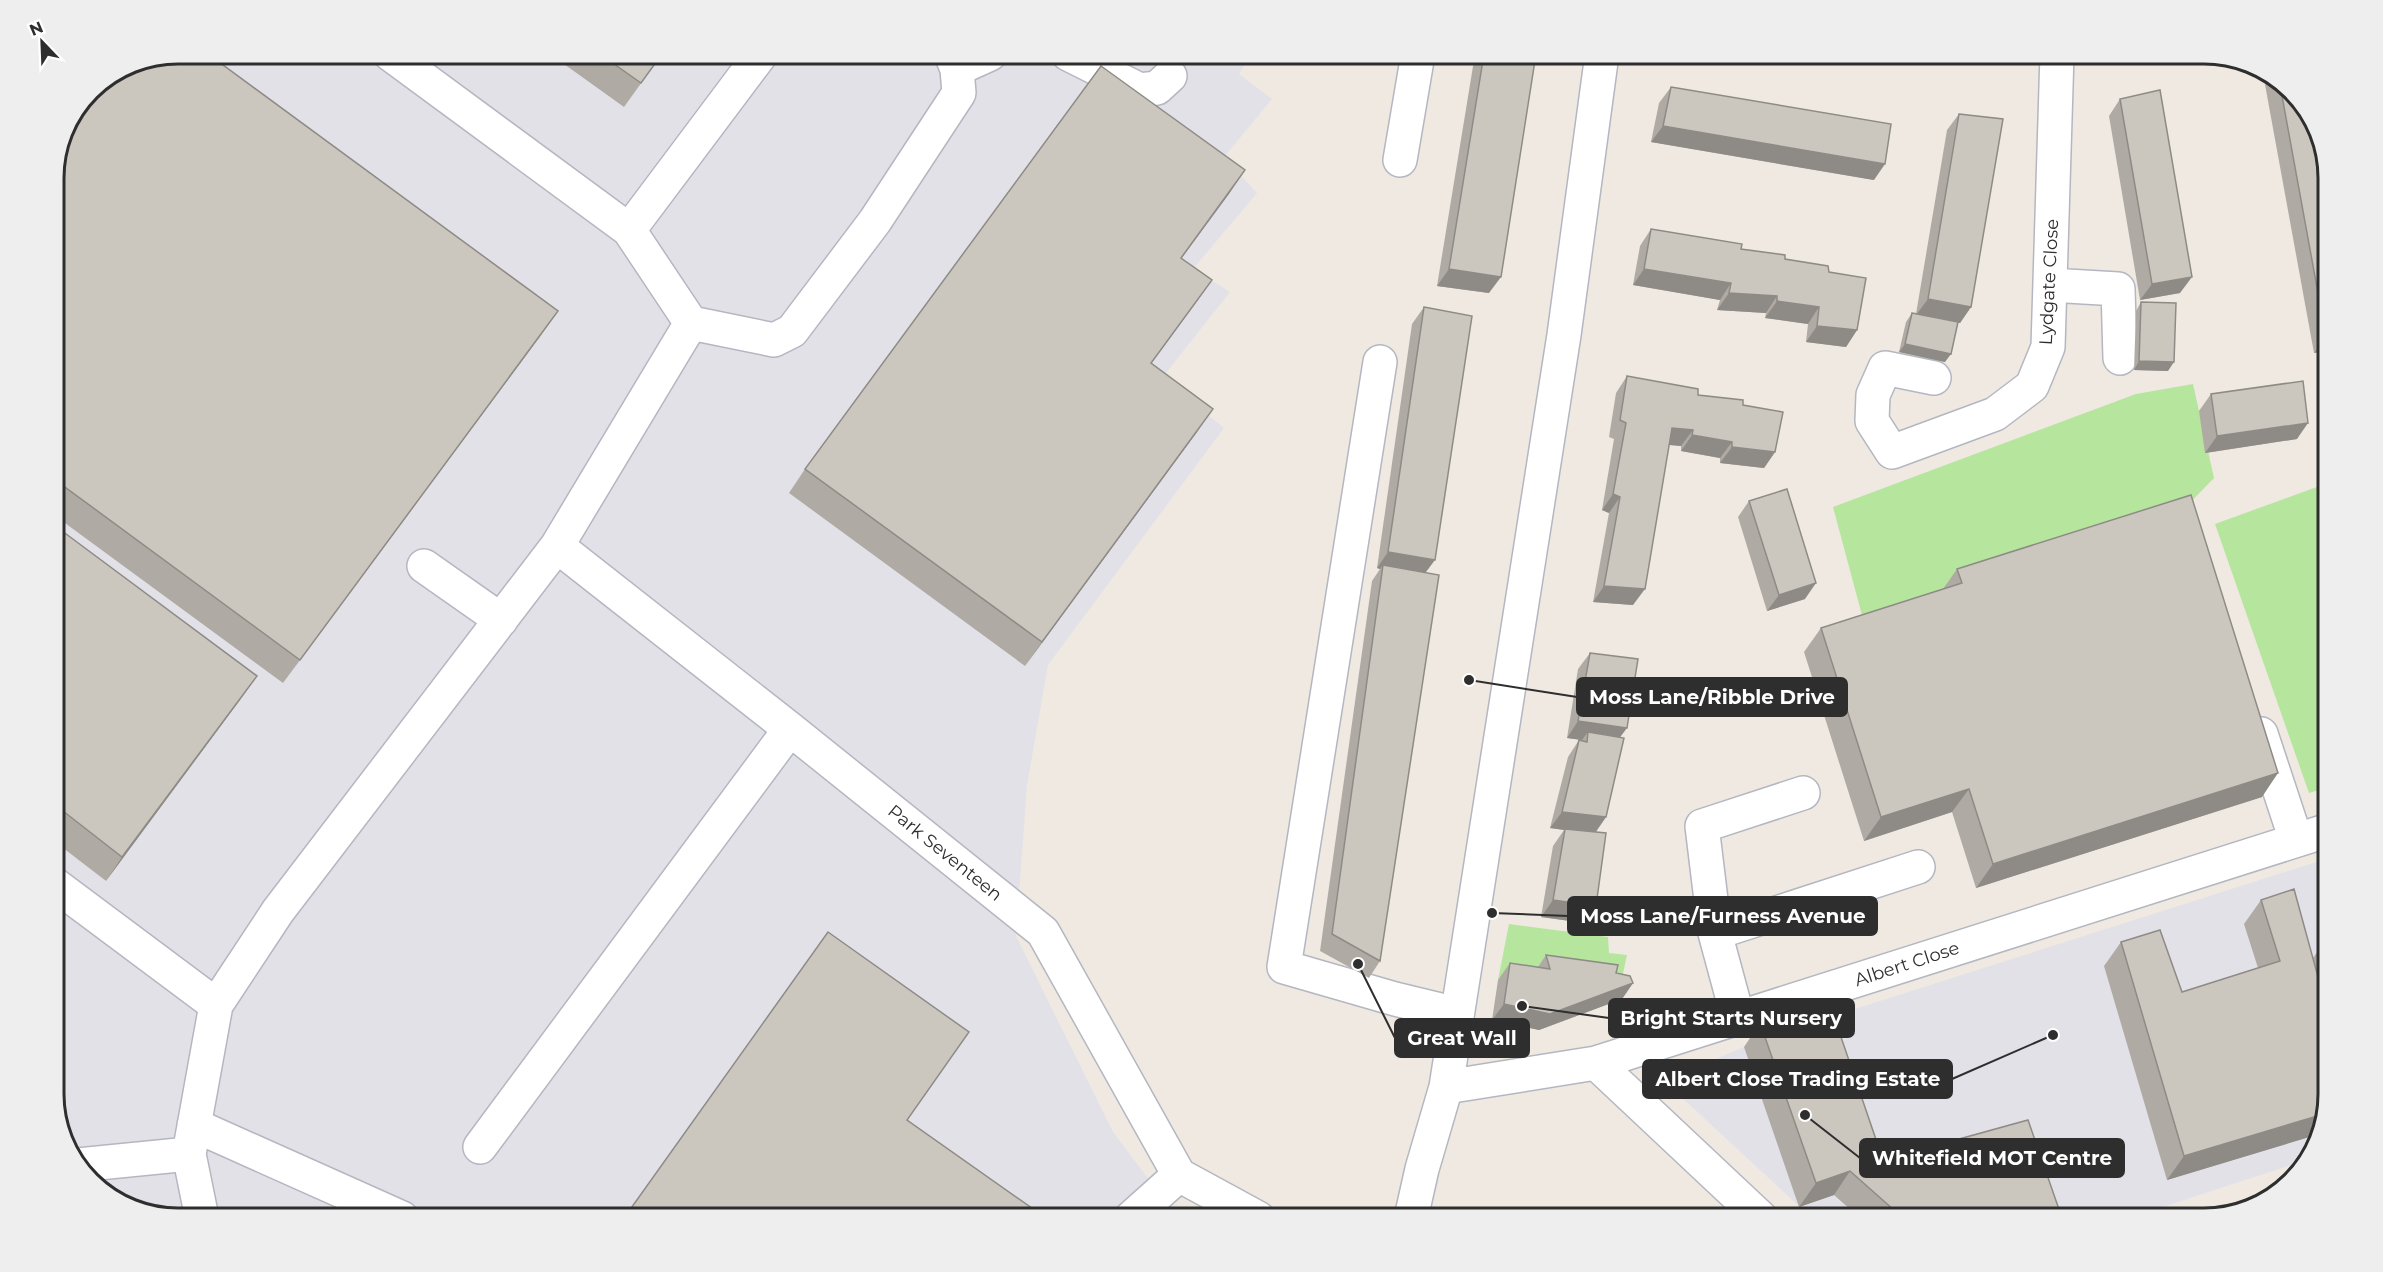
<svg xmlns="http://www.w3.org/2000/svg" width="2383" height="1272" font-family="Montserrat,sans-serif">
<style>
.industrial{fill:#e3e1e8}
.green{fill:#b6e59e}
.lines{fill:none;stroke-linecap:round;stroke-linejoin:round}
.minor-casing{stroke:#b4b7c1;stroke-width:36}
.minor{stroke:#fff;stroke-width:33}
.wall{fill:#afaba4}
.shaded-wall{fill:#8e8b86}
.building{fill:#cbc7bf;stroke:#8e8b86;stroke-width:1.5}
.labels{text-anchor:middle;dominant-baseline:central;stroke-width:6;stroke-linejoin:round;paint-order:stroke}
.street-label{font-size:18px;fill:#2e2e2e;stroke:#fff}
.rim{fill:none;stroke:#2e2e2e;stroke-width:3}
.leader{fill:none;stroke:#2e2e2e;stroke-width:2}
.callout-dot{fill:#2e2e2e;stroke:#fff;stroke-width:2}
.callout{fill:#2e2e2e;stroke:#2e2e2e;stroke-width:2}
.callout-label{font-size:20px;text-anchor:middle;font-weight:bold;fill:#fff}
</style>
<rect width="100%" height="100%" fill="#efe9e1"/>
<path class="industrial" d="M179,54H1251L1239,74L1272,99L1224,157L1257,193L1193,269L1230,292L1162,378L1224,428L1048,665L1027,785L1016,936L1113,1132L1178,1218H179L123,1205L75,1162L54,1102V171Z
M2329,858V1093L2316,1149L2306,1160L2129,1218H1812L1664,1081L1744,1047L1811,1023Z"/>
<path class="green" d="M2193,384L2214,478L2174,519L1863,619L1833,507L2136,394Z
M2325,484L2329,490V787L2309,793L2215,524Z
M1509,924L1608,937L1609,953L1627,955L1619,992L1498,980Z"/>
<g class="lines">
<g class="minor-casing">
<path id="minor" d="M1068,54L1140,90L1157,88L1170,76
M957,69L990,54
M1400,160L1418,54
M629,230L761,54
M2050,285L2118,289L2120,358
M691,323L774,340L792,331L875,221L959,93L957,69L951,54
M1380,362L1284,967L1395,999L1457,1014
M1934,378L1885,368L1873,395L1872,421L1892,452L1995,414L2032,386L2048,347L2057,54
M557,546L790,729L1043,932L1179,1175L1258,1218
M424,566L501,620
M2261,734L2296,840
M54,884L216,1005
M1715,933L1918,867
M1738,1018L1715,933L1702,826L1803,793
M1596,1063L1761,1218
M1446,1087L1596,1063L2329,830
M194,1125L402,1218
M480,1147L790,729
M78,1165L189,1154
M202,1218L189,1154L216,1005L278,911L557,546L691,323L629,230L390,54
M1131,1218L1179,1175
M1411,1218L1422,1169L1446,1087L1564,335L1602,54"/>
</g>
<use href="#minor" class="minor"/>
</g>
<path class="wall" d="M550,54H662L624,107Z
M1475,54H1536L1489,293L1437,286Z
M2268,74L2308,110L2329,350L2314,353L2264,79Z
M1671,87L1874,180L1651,142L1659,103Z
M2120,99L2180,293L2140,300L2109,116Z
M1959,114L1971,307L1960,323H1958L1945,362L1899,352L1906,322L1912,313L1916,314L1947,130Z
M1245,170L1181,258L1212,280L1151,363L1197,432L1025,666L789,493L805,469Z
M54,171L541,335L283,683L54,515Z
M1651,229L1785,259L1829,272L1857,330L1846,347L1806,342L1808,324L1765,318L1766,313L1717,310L1720,300L1633,285L1640,246Z
M2141,302L2168,371L2134,370L2136,311Z
M1424,307L1426,573L1380,961L1369,978L1320,951L1372,581L1380,569L1377,568L1412,324Z
M1627,376L1698,395L1743,405L1775,452L1764,468L1720,463V458L1681,451V446L1669,445L1633,605L1593,602L1609,513L1602,510L1614,439L1609,437L1616,393Z
M2211,394L2297,439L2205,453L2199,411Z
M1749,501L1805,599L1767,611L1738,517Z
M54,525L257,676L106,881L54,841Z
M1957,569L2262,797L1976,888L1952,812L1864,841L1804,652L1821,628L1943,589Z
M1590,653L1620,737L1606,817L1596,832L1585,923L1541,917L1553,846L1564,830L1550,828L1568,757L1579,740L1582,741V740L1567,738L1578,669Z
M2261,900L2313,958L2325,941L2329,940V1093L2319,1134L2167,1180L2104,966L2121,942L2182,992L2258,968L2244,924Z
M1546,955L1616,973L1633,983L1622,999L1539,1030L1492,1020L1498,980L1510,963L1538,967Z
M1760,1023L1883,1160L2062,1218H1860L1834,1195L1799,1207L1744,1047Z"/>
<path class="shaded-wall" d="M1663,126L1885,164L1874,180L1651,142Z
M1245,170L1229,194L1164,282L1181,258Z
M1449,269L1501,277L1489,293L1437,286Z
M1644,269L1731,283L1720,300L1633,285Z
M2192,277L2180,293L2140,300L2152,284Z
M1212,280L1195,304L1134,387L1151,363Z
M1729,293L1777,296L1766,313L1717,310Z
M1928,299L1971,307L1960,323L1916,315Z
M1777,301L1819,307L1808,324L1765,318Z
M558,311L541,335L283,683L300,660Z
M1817,326L1857,330L1846,347L1806,342Z
M2329,336V350L2314,353L2326,337Z
M1905,344L1951,354L1945,362L1899,352Z
M2139,361L2174,362L2168,371L2134,370Z
M1213,409L1197,432L1025,666L1042,642Z
M2308,423L2297,439L2205,453L2217,436Z
M1672,428L1693,430L1681,446L1660,444Z
M1692,435L1732,442L1720,458L1681,451Z
M1732,447L1775,452L1764,468L1720,463Z
M1613,494L1620,497L1609,513L1602,510Z
M1388,552L1435,560L1423,576L1383,565L1380,569L1377,568Z
M1816,583L1805,599L1767,611L1779,595Z
M1604,586L1645,589L1633,605L1593,602Z
M257,676L240,700L106,881L122,857Z
M1578,721L1627,728L1615,744L1588,732L1582,740L1567,738Z
M2278,773L2262,797L1976,888L1993,864Z
M1969,789L1952,812L1864,841L1881,817Z
M1562,812L1606,817L1594,834L1550,828Z
M1553,900L1596,906L1585,923L1541,917Z
M1633,983L1622,999L1539,1030L1492,1020L1504,1004Z
M2324,1114L2319,1134L2167,1180L2184,1156Z
M1850,1171L1834,1195L1799,1207L1816,1183Z"/>
<path class="building" d="M179,54H208L558,311L300,660L54,479V171L64,131L91,90L131,63Z
M600,54H662L641,83Z
M1484,54H1536L1501,277L1449,269Z
M1101,66L1245,170L1181,258L1212,280L1151,363L1213,409L1042,642L805,469Z
M2280,85L2308,110L2329,171V336L2326,337Z
M1671,87L1891,124L1885,164L1663,126Z
M2160,90L2192,277L2152,284L2120,99Z
M1959,114L2003,119L1971,307L1928,299Z
M1651,229L1742,244L1741,249L1785,255V259L1828,266L1829,272L1866,278L1857,330L1817,326L1819,307L1777,301V296L1729,293L1731,283L1644,269Z
M2141,302L2176,303L2174,362L2139,361Z
M1424,307L1472,316L1435,560L1388,552Z
M1912,313L1958,322L1951,354L1905,344Z
M1627,376L1698,389V395L1743,400V405L1783,412L1775,452L1732,447V442L1692,435L1693,430L1672,428L1645,589L1604,586L1620,497L1613,494L1626,423L1620,420Z
M2303,381L2308,423L2217,436L2211,394Z
M1787,489L1816,583L1779,595L1749,501Z
M2191,495L2278,773L1993,864L1969,789L1881,817L1821,628L1962,583L1957,569Z
M54,525L257,676L122,857L54,804Z
M1383,565L1439,575L1380,961L1332,934Z
M1590,653L1638,659L1627,728L1578,721Z
M1588,732L1624,738L1606,817L1562,812L1579,740L1587,742Z
M1565,829L1606,833L1596,906L1553,900Z
M2294,889L2329,1017V1093L2324,1114L2184,1156L2121,942L2160,930L2182,992L2280,961L2261,900Z
M828,932L969,1032L907,1120L1036,1211L1032,1218H624Z
M2329,940V955L2325,941Z
M1546,955L1618,965L1616,973L1630,976L1633,983L1550,1014L1504,1004L1510,963L1550,969Z
M1828,999L1883,1160L2028,1120L2062,1218H1903L1850,1171L1816,1183L1760,1023Z"/>
<g class="labels">
<g class="street-label">
<text transform="translate(2049 282) rotate(-87)">Lydgate Close</text>
<text transform="translate(945 853) rotate(39)">Park Seventeen</text>
<text transform="translate(1907 964) rotate(-18)">Albert Close</text>
</g>
</g>
<path d="M0 0H2383V1272H0ZM178 64H2204A114 114 0 0 1 2318 178V1094A114 114 0 0 1 2204 1208H178A114 114 0 0 1 64 1094V178A114 114 0 0 1 178 64Z" fill="#eee" fill-rule="evenodd"/>
<path class="rim" d="M178 64H2204A114 114 0 0 1 2318 178V1094A114 114 0 0 1 2204 1208H178A114 114 0 0 1 64 1094V178A114 114 0 0 1 178 64Z"/>
<path class="leader" d="M1469 680L1577 697M1492 913L1568 916M1522 1006L1609 1018M1358 964L1395 1038M2053 1035L1952 1079M1805 1115L1860 1158"/>
<g class="callout-dot">
<circle cx="1469" cy="680" r="6"/>
<circle cx="1492" cy="913" r="6"/>
<circle cx="1522" cy="1006" r="6"/>
<circle cx="1358" cy="964" r="6"/>
<circle cx="2053" cy="1035" r="6"/>
<circle cx="1805" cy="1115" r="6"/>
</g>
<g class="callout">
<rect x="1577" y="678" width="270" height="38" rx="6"/>
<rect x="1568" y="897" width="309" height="38" rx="6"/>
<rect x="1609" y="999" width="245" height="38" rx="6"/>
<rect x="1395" y="1019" width="134" height="38" rx="6"/>
<rect x="1643" y="1060" width="309" height="38" rx="6"/>
<rect x="1860" y="1139" width="264" height="38" rx="6"/>
</g>
<g class="callout-label">
<text x="1712" y="704">Moss Lane/Ribble Drive</text>
<text x="1723" y="923">Moss Lane/Furness Avenue</text>
<text x="1731" y="1025">Bright Starts Nursery</text>
<text x="1462" y="1045">Great Wall</text>
<text x="1798" y="1086">Albert Close Trading Estate</text>
<text x="1992" y="1165">Whitefield MOT Centre</text>
</g>
<g transform="translate(42 42) rotate(337)" stroke="#ffffff" stroke-width="4.5" paint-order="stroke">
<path d="M0-4.5L10 22L0 15L-10 22Z" fill="#2e2e2e"/>
<text y="-9" font-size="16" font-weight="bold" text-anchor="middle" fill="#2e2e2e">N</text>
</g>
</svg>
